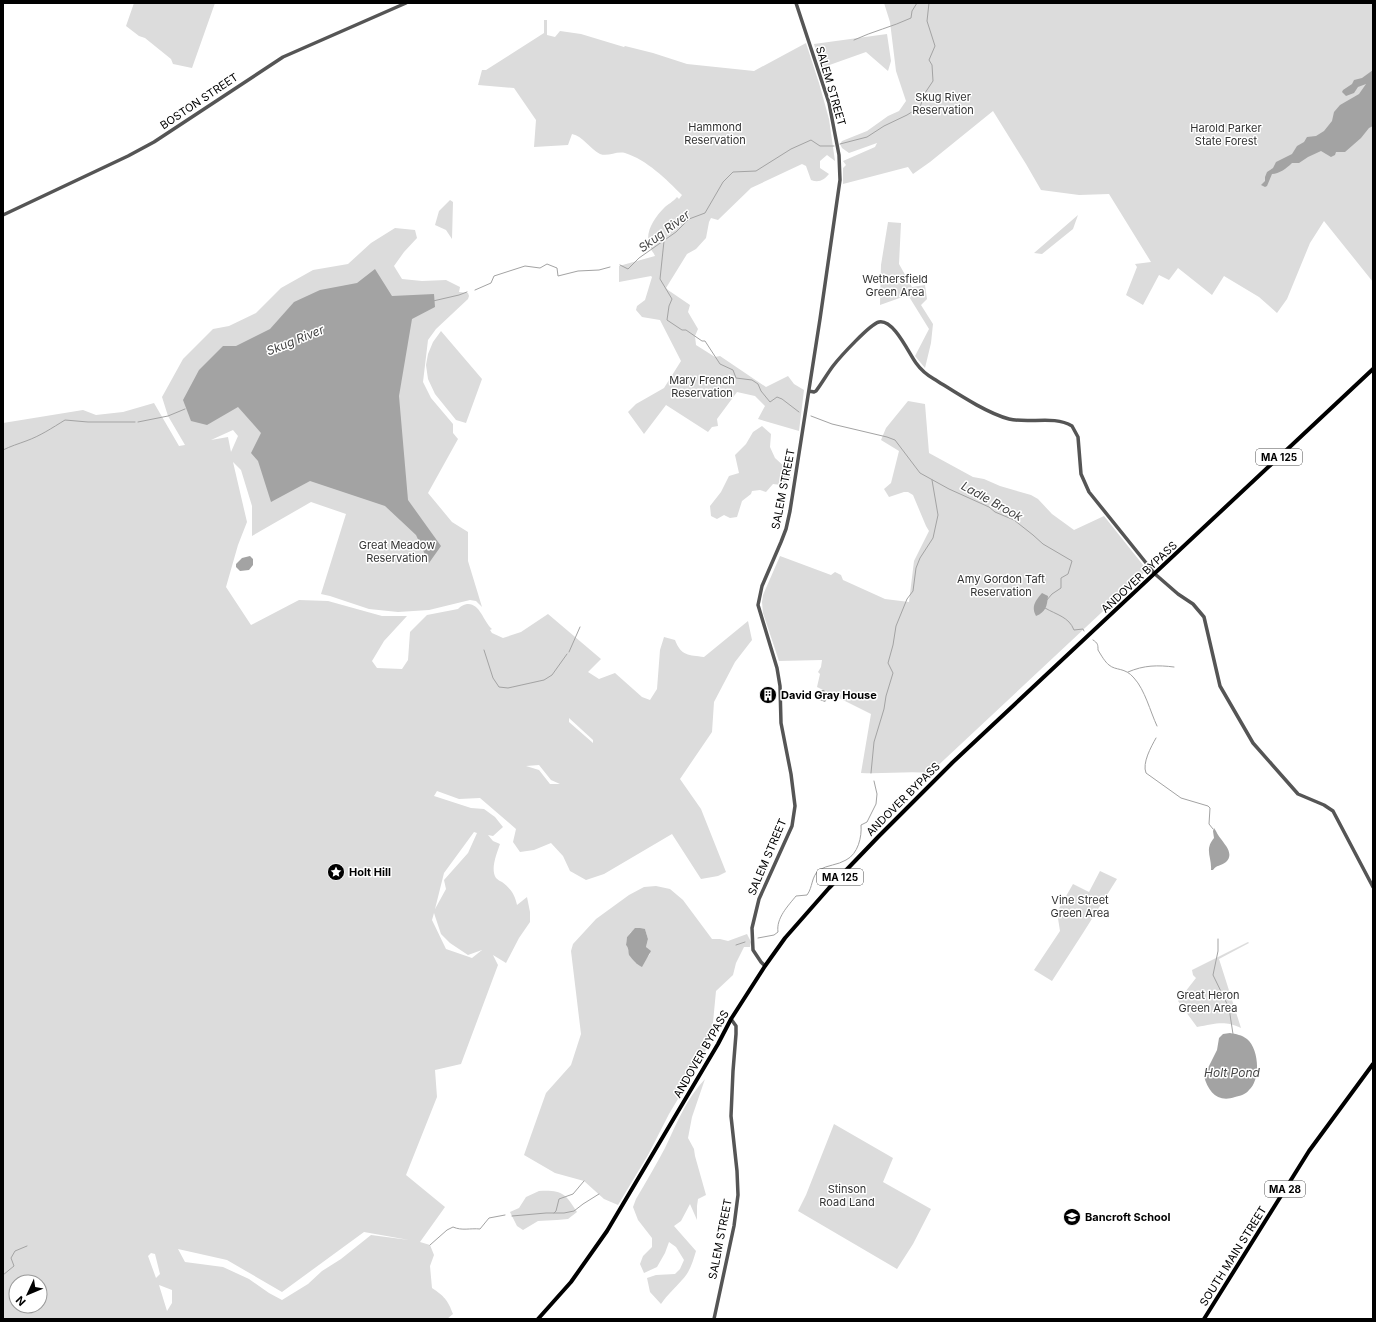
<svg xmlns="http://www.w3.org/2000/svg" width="1376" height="1322" font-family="Inter,sans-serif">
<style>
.green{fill:#dcdcdc;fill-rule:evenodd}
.water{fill:#a3a3a3}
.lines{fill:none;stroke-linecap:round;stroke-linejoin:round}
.stream{stroke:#a3a3a3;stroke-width:1}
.minor{stroke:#555;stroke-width:3.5}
.major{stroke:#000;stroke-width:4}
.labels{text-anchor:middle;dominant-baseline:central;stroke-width:3;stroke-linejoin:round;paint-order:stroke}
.shield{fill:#fff;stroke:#4c4c4c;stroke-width:1}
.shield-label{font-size:10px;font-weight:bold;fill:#000}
.street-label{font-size:11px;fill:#000;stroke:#fff}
.park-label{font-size:11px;fill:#333;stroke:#fff}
.poi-label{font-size:11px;font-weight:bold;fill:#000;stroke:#fff;text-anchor:start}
.water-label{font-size:12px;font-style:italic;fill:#444;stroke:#fff}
</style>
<rect width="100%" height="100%" fill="#fff"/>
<path class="green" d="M134,3H215L192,68L173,64L171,59L145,38L139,36L126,26Z
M884,3H1373V282L1324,221L1310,243L1287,299L1277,313L1259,297L1224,276L1212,295L1178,268L1169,280L1159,275L1143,305L1126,295L1137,267L1135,264L1151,262L1109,194L1079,195L1041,190L1026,164L993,111L930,162L913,174L908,167L843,184V168L846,165L843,161L875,147L877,143L849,153L842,148L840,144L842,141L867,131L888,116L899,111L906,101L896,71L890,22Z
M544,20H547V35L555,37L560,31L581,34L624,47L625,46L653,53L687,64L754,71L806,43L819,83L829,119L835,161L827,155L820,161V168L829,174C824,180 819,183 811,180L806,166L802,164L751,188L718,220L711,218L709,222L706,238L696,249L687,254L666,288L668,290L690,305L688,312L698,329L695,336L696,345L715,357L720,356L766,387L788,376L794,384L804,390L799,431L758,419L765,406L755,396L737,392L717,419L718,426L712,427L708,432L666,405L644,434L628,412L636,404L664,388L681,361L660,320L642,317L636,310L637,306L645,300L652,277L651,276L619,282V266L655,256C654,253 650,249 649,245C645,231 655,217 664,208C668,204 673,202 677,197L679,199L682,195C666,179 647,160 625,153C616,151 608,157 600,154C590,149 583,136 572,134L568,145L534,147L536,120L514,88L478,85L482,70H486L544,33Z
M887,34L891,61L888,71L866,52L821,68L814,44Z
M450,200L453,202L452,239L446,230L435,225L439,211Z
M1078,215L1073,229L1042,254L1034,253Z
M888,222L901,223L899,264L912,287L925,285L927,299L921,305L933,324L931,343L925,368L915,356L929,329L908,295L880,305L881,265Z
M395,228L415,230L417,238L404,252L394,266L402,279L422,281L446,280L460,287L459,292L468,293L469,296L468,299L436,329L428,340L423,382L431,398L453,424V433L458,439L428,493L452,522L468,532V561L482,607L476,601L470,600L429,610L398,612L369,609L330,596L321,594L346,514L311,502L252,536V506L241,470L233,462L247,522L238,545L226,587L251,625L299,600L328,601L382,616H407L384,641L372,661L377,668L402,669L408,660L410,632L427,615L458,609C461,606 463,605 467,604C480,603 483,621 492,629L490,630L492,633L503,638L521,632L548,614L601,659L588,672L599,679L615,673L642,697L650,700L657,689L660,650L664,637L675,640C681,656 689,655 704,657L748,621L752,640L735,662L714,702L712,732L680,779L701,809L726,872L718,876L701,879L672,834L604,874L586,880L570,871L563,856L551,843L534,850L520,852L513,842L516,829L480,798L459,799L437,791L434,796L471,808L484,809L495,817L503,827L493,836L488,835L493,841L500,844C497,853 490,869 496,878C498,880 500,881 502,882C510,888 515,894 517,905L527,897L530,912V922L519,938L506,963L493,955L498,965L461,1064L435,1070L437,1097L406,1175L445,1207L420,1242L430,1245L434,1255L430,1266L432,1288C444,1296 448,1300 453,1314L447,1319H3V423L83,410L96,415L123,412L154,403L179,446L185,445L168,416L162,397L183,359L213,329L229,326L256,313L281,288L313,270L348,264L371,243ZM233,430L238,436L231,452L228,437L211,440ZM569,718L593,740V743L569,722ZM539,765L551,780L560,784H550L539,770L526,766ZM474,832L477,833L468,853L444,880L446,889L435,909L444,873ZM434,913L441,934L450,943L468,955L482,950L472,958L446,949L432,920ZM364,1232L409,1240L371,1235L341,1259L322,1271L308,1284L282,1300L269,1293L249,1279L223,1267L185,1262L178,1249L227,1260L282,1292ZM151,1253L155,1254L160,1274L156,1278L148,1256ZM16,1282H40V1306H16ZM159,1285L172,1290V1303L167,1311Z
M441,331L482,379L466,423L456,420L435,394L428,379L426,365L428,354L433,342Z
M908,401L925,404L929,453L973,477L984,479L1000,486L1031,495L1038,499L1052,514L1074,530L1104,516L1147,570L930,773C907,771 885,774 861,773L871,714L817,687L820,674L818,672L821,667L822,660L779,661L763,613L762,602L763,595L780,556L831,575L835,572L841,575L843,580L885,599L909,602L914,561L929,531L926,526L913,495L908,492H904L889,497L884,489L891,483L899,451L881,440L886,428Z
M762,426L771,434L770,447L775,458L787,469L791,478L782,485L773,484L766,492L760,490L752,491L751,494L742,501L737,517L730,518L724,515L717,519L711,516L710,506L721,492L729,476L739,473L735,455L746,444L753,432Z
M1100,871L1117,879L1083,933L1052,981L1034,970L1060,931L1057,912L1073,884L1089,892Z
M656,886L670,889L683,900L712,939H720L728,941L747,934L751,942L750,947H744L736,963L733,975L716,991L712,1033L703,1057L669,1114L648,1155L618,1205L604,1199L584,1181L555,1173L524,1155L546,1093L571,1065L581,1034L571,951L573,944L596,919L629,895L644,887ZM645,929L648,939L646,947L650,954L646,959L636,963L629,954L628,947L626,945L627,937L631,932Z
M1248,942L1249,943L1219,959L1241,1028C1224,1020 1215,1024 1197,1027L1178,1001L1196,978L1193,975L1192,970Z
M705,1079L692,1117L688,1138L694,1149L695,1156L706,1195L698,1199L697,1206V1220L690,1204L681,1221L674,1226L696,1251C693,1261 690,1272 682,1280C674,1289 668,1294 661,1304L650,1292L647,1278L656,1275L675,1274L680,1269L684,1260L676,1247L669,1242L665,1253L657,1267L644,1273L640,1264L643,1256L652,1247V1238L638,1220L633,1207L636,1199C646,1182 656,1165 665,1148C677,1123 686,1099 705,1079Z
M834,1124L893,1158L883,1182L931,1209L913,1244L897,1269L798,1211L806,1195Z
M539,1191C562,1190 565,1193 577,1212L568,1219L557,1220L538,1221L523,1230L517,1226L510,1212L519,1208L526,1197Z"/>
<path class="water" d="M1373,70V126L1369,128L1361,138L1345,152H1336L1335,155L1331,157L1321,151L1308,157L1299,163H1292C1287,168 1279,174 1272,174L1267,186L1265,187L1261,185L1265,181V177L1267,172L1273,168L1276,162L1292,154L1297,146L1304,142L1307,137L1316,136L1324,131L1332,121L1334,112L1340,105L1359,94L1366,84L1358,87L1354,93L1346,96L1342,92L1343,90L1352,84L1354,80L1362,78Z
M375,269L392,296L434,294L435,307L412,319L399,396L408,500L441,546L429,563L416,535L385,506L310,481L271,502L258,461L251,453L261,433L238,407L207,425L191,421L183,400L199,370L223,346H236L270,329L294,302L320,290L357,283Z
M250,556L253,559V565L249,570L240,571L236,567V564L242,558Z
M1042,593L1048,596C1047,606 1046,612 1036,616C1031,607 1035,601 1042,593Z
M820,690H824L829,696L825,702L817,699V693Z
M1214,828C1217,832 1218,836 1221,839C1226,846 1234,854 1226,862C1221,866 1216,865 1213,870H1211C1212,857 1204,850 1214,838L1213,831Z
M635,928H640L645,929L648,939L646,947L651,951L642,967C637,965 632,959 629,955C628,951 629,948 626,945L627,937Z
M1230,1033C1236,1034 1242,1035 1247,1039C1259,1049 1261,1079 1249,1090C1246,1094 1240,1096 1235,1097C1218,1103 1208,1092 1204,1076L1217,1050L1219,1038L1223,1034Z"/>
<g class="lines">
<path class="stream" d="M854,40C873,31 892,27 911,18L912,11L917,3
M840,144L867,137L884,126L907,115L920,107L925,93L933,81L932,65L929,60L935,46L927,21L929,3
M664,241L660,279L672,299L669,306L667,320L682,330H686L702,341H705L720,364L733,370L736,378L752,380L758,384L761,391L770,402L777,397L782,399L799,412
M620,265L628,269L639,258L676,232L689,219L705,213L723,182L733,172L756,171L791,149L811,140L820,146H834
M475,290L491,283L494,276L525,266L540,268L547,264L557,268L558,276L578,271L599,270L610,267
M433,301L459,295L467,292
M811,416L832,424L887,437L895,440L920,473L949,489L989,507L995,512L1014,520L1033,535L1043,544L1072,561L1068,574L1061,578V588L1052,594L1046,601
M138,422L168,416L185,409
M3,450C11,446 18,444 26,441C40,436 52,428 65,420L88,422H135
M1045,608C1057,615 1069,617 1074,630L1083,629L1084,631
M1093,640C1098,643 1098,645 1098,650C1101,655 1105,662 1109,665C1116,671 1125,667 1134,678C1145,690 1150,711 1157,726
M484,650L493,678L499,687L508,688L544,680L552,675L567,654
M569,652L580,627
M1128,672C1144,665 1158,665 1174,667
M1156,738C1151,747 1142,763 1146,773L1181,798L1208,806L1210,808L1209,824L1213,829
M871,773L874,742L884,709L886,696L893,673L888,663L893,645L896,626L907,599L913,591L916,568L920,558L933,538L938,515L932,480
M758,938L774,935L778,932C776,918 788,906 796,896L807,895C813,887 811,877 819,870C827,865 838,865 846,860C858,854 862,837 861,825L867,822L876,804L877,794L874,781
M1218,939V951L1213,975L1229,1008L1233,1034
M736,945L745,942
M554,1213L556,1211L559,1199L573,1194L584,1181
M512,1216L546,1213H564L574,1211L583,1204L599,1194
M430,1245L447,1230L453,1227C462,1231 470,1228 480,1229L489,1218L505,1215
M3,1275L14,1266L11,1258L15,1251L27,1246"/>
<path class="minor" d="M3,215L128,156L154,142L283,57L406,3
M809,391L814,392L816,391C822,383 827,374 833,366C840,357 870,324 879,322C894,319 909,354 916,363C921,370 927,375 934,379C955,392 986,413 1009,419C1029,424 1054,415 1072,426L1078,437L1081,474L1089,492L1155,574L1178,594L1193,604L1204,617L1220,686L1253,743L1298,794L1324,805L1333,811L1373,887
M765,966L761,962L753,950L752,928L759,899L792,826L795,806L791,774L781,723L780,686L777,668L758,605L762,586L781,542L786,529L790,511L820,319L840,180L839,155L829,103L796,3
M714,1319L734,1226L738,1195L737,1171L731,1116L733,1071L736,1034V1026L731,1019"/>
<path class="major" d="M538,1319L571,1282L607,1231L718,1044L731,1019L765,966L785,938L829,888L879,836L952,763L1373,369
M1204,1319L1309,1151L1373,1064"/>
</g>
<defs>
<g id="building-disc" transform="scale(0.9)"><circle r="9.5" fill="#000" stroke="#fff"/><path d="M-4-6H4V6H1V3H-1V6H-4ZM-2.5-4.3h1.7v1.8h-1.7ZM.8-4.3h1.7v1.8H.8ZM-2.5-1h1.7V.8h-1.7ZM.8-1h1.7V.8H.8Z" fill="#fff"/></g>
<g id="sight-disc" transform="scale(0.9)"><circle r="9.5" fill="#000" stroke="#fff"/><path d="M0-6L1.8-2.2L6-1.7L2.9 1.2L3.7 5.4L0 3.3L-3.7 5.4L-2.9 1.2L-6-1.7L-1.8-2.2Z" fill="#fff"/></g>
<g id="school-disc" transform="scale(0.9)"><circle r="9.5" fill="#000" stroke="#fff"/><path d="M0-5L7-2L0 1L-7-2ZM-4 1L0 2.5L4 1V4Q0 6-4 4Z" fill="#fff"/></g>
</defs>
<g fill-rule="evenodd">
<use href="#building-disc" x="768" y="695"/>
<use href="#sight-disc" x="336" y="872"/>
<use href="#school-disc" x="1072" y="1217"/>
</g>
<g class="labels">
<g class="shield">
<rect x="1256" y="449" width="46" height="16" rx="3"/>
<rect x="817" y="869" width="46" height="16" rx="3"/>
<rect x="1265" y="1181" width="40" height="16" rx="3"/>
</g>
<g class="shield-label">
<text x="1279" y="457">MA 125</text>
<text x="840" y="877">MA 125</text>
<text x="1285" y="1189">MA 28</text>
</g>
<g class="street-label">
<text transform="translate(831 86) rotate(74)">SALEM STREET</text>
<text transform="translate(199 101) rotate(-34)">BOSTON STREET</text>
<text transform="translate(783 489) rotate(-79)">SALEM STREET</text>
<text transform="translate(1139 577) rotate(-43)">ANDOVER BYPASS</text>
<text transform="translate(903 799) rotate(-45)">ANDOVER BYPASS</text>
<text transform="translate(767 857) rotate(-67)">SALEM STREET</text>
<text transform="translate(701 1054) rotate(-60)">ANDOVER BYPASS</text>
<text transform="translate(720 1239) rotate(-79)">SALEM STREET</text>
<text transform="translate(1233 1256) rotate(-58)">SOUTH MAIN STREET</text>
</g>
<g class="park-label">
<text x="943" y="97">Skug River<tspan x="943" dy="13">Reservation</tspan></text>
<text x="715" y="127">Hammond<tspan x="715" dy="13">Reservation</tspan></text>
<text x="1226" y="128">Harold Parker<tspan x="1226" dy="13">State Forest</tspan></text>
<text x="895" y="279">Wethersfield<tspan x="895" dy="13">Green Area</tspan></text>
<text x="702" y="380">Mary French<tspan x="702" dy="13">Reservation</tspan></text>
<text x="397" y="545">Great Meadow<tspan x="397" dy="13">Reservation</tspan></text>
<text x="1001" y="579">Amy Gordon Taft<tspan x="1001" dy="13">Reservation</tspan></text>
<text x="1080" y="900">Vine Street<tspan x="1080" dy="13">Green Area</tspan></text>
<text x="1208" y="995">Great Heron<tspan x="1208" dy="13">Green Area</tspan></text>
<text x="847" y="1189">Stinson<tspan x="847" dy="13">Road Land</tspan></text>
</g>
<g class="poi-label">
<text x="781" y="695">David Gray House</text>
<text x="349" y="872">Holt Hill</text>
<text x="1085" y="1217">Bancroft School</text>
</g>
<g class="water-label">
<text transform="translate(664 231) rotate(-37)">Skug River</text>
<text transform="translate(295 340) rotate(-22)">Skug River</text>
<text transform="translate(992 501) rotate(29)">Ladle Brook</text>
<text x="1232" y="1072">Holt Pond</text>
</g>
</g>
<rect width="1376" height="1322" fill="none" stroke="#000000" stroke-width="8"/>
<g transform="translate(28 1294) rotate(226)"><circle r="19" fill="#ffffff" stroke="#999999"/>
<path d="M0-3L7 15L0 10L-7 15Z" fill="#000000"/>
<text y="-6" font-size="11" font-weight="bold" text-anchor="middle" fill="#000000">N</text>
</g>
</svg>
